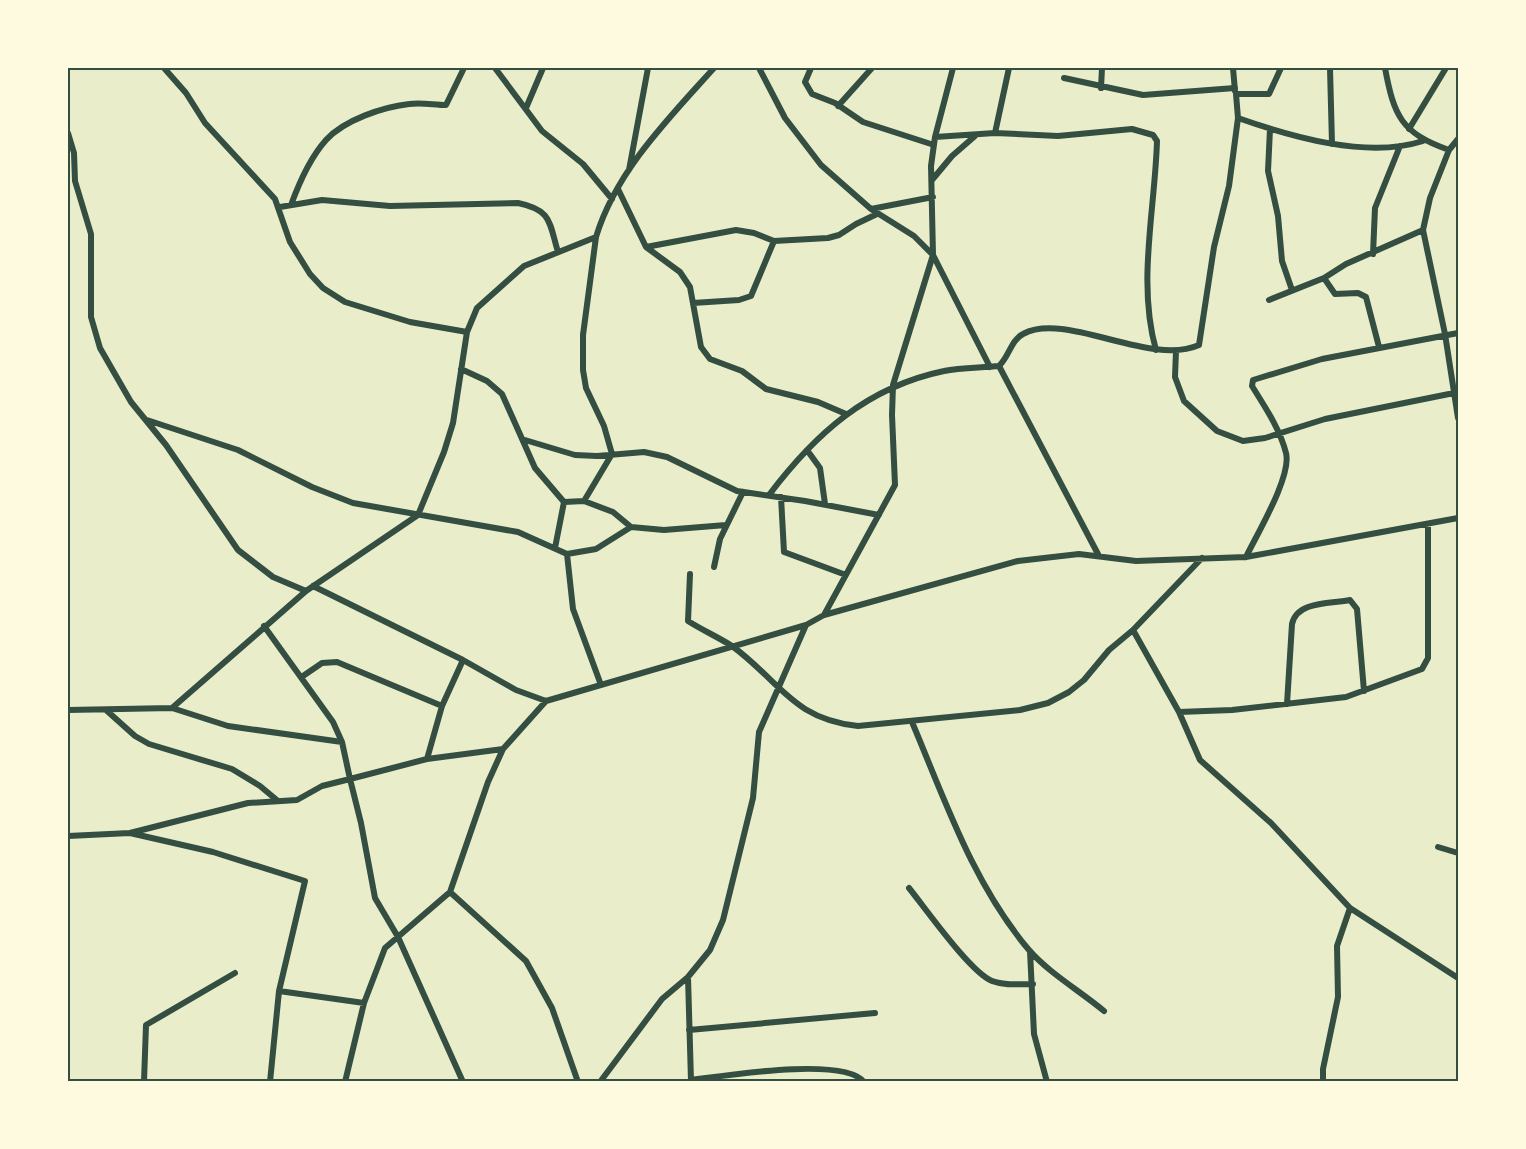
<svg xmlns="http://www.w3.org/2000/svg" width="1526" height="1149" font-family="Signika,sans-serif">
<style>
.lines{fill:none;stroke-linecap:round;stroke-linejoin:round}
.minor{stroke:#344e41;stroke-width:6}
.neatline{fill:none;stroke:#344e41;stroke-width:2}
</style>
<rect width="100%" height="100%" fill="#e9edc9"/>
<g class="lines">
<path class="minor" d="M164,68L186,93L205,123L275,199L290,242L310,274L323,288L345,302L410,322L467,332
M495,68L542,131L583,164L612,199
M759,68L785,118L821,165L871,209L914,236L933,255L990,367
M811,68L805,82L812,94L835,103L863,122L934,145
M1233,68L1235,91
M1330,68L1332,144
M1385,68C1394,116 1401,133 1449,150
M1064,78L1143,95L1235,88
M1101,88L1102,68
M838,106L872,68
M526,108L543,68
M1238,118C1292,137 1367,159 1423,141
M1270,129L1268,171L1278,216L1282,261L1292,290
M1409,129L1446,68
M68,133L74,153L75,181L91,234V317L100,348L131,402L166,445L238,550L273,577L306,591
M995,133L1009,68
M935,137L995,133L1058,136L1132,129L1153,135L1157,141C1155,210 1137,283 1156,350
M1458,139L1449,150L1430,198L1423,230L1445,334L1458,418
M629,170L648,68
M932,180L952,156L975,136
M618,189L646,247L680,272L690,287L701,347L710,359L742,371L766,389L818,402L846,414
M291,205C299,183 310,158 326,140C344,120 383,107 409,104C422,102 434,105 446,105L464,68
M280,207L322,200L390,206L518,203C552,210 549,222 558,252
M871,209L933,197
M596,237L583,335V370L586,388L604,426L612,454L584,501L613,512L631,527L664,530L726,525
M646,247L736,230L754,233L774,241L828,238L839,235L856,224L877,214
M1373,254L1375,208L1400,146
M1324,278L1335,294L1358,293L1366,297L1379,347
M1269,300L1324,278L1346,264L1423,230
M693,303L739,300L751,296L774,241
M1176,351L1175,377L1184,401L1217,431L1243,441L1265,438L1325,419L1454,393
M999,366L1099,556
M461,369L487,381L502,394L535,468L564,502L584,501
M147,420L238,450L312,487L353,503L518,532L567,554L596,549L631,527
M525,440L575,455L597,456L644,452L667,457L737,491L805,501L879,515
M807,450L820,468L825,504
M769,495C815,434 867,387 944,371C961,367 981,368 999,366C1009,357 1011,340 1023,334C1066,311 1150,367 1199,345L1214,247L1229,186L1238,118L1236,94H1269L1281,68
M781,497L784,552L846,575
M555,548L564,502
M567,554L573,609L601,685
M1246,557C1257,534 1292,476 1286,453C1280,429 1265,407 1252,386L1253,380L1322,359L1458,333
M714,567L720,539L743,492
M690,574L688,621C702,630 718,637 732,646C780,681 792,719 858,726L1020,710L1048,703L1069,692L1084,680L1109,650L1133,630L1202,558
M313,586L463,660L516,690L546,701L806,625L824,615L1018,561L1079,554L1136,561L1246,557L1458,518
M824,615L895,485L892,415L893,385L933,255L931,166L935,137L953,68
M264,626L333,722L342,742L350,779L427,759L503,749
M1133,630L1179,712L1200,760L1271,823L1350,908L1458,978
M303,676L322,663L337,662L442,706
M1287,704L1292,624C1297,601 1330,604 1350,600L1357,609L1364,691
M172,708L306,591L418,515L444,452L453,423L467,332L477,308L524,266L596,237C616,171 669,118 714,68
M68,710L172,708L228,726L342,742
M106,710L135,736L149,744L232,769L260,786L278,801
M1179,712L1232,710L1346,697L1422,669L1428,658V525
M912,722C945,800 973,884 1029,950C1049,973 1080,991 1104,1011
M427,759L442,706L463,660
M130,833L248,803L297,800L322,786L350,779L361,823L375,898L398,937L463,1082
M68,836L130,833L213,852L305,881L279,991L270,1082
M1438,847L1458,853
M909,888C926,909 970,972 992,981C1005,986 1020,984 1033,984
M450,892L526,961L552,1008L578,1082
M1030,951L1034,1034L1047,1082
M688,977L691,1081
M279,991L364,1003
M689,1030L875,1013
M691,1080C723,1076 844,1056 864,1082
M144,1082L146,1025L235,973
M345,1082L364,1003L385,948L450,892L488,782L503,749L546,701
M600,1082L662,999L688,977L710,950L723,920L753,798L759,732L806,625
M1323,1082V1069L1338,997L1337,946L1350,908"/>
</g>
<rect width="1526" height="1149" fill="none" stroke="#fefae0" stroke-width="138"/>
<rect x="69" y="69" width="1388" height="1011" class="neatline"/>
</svg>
